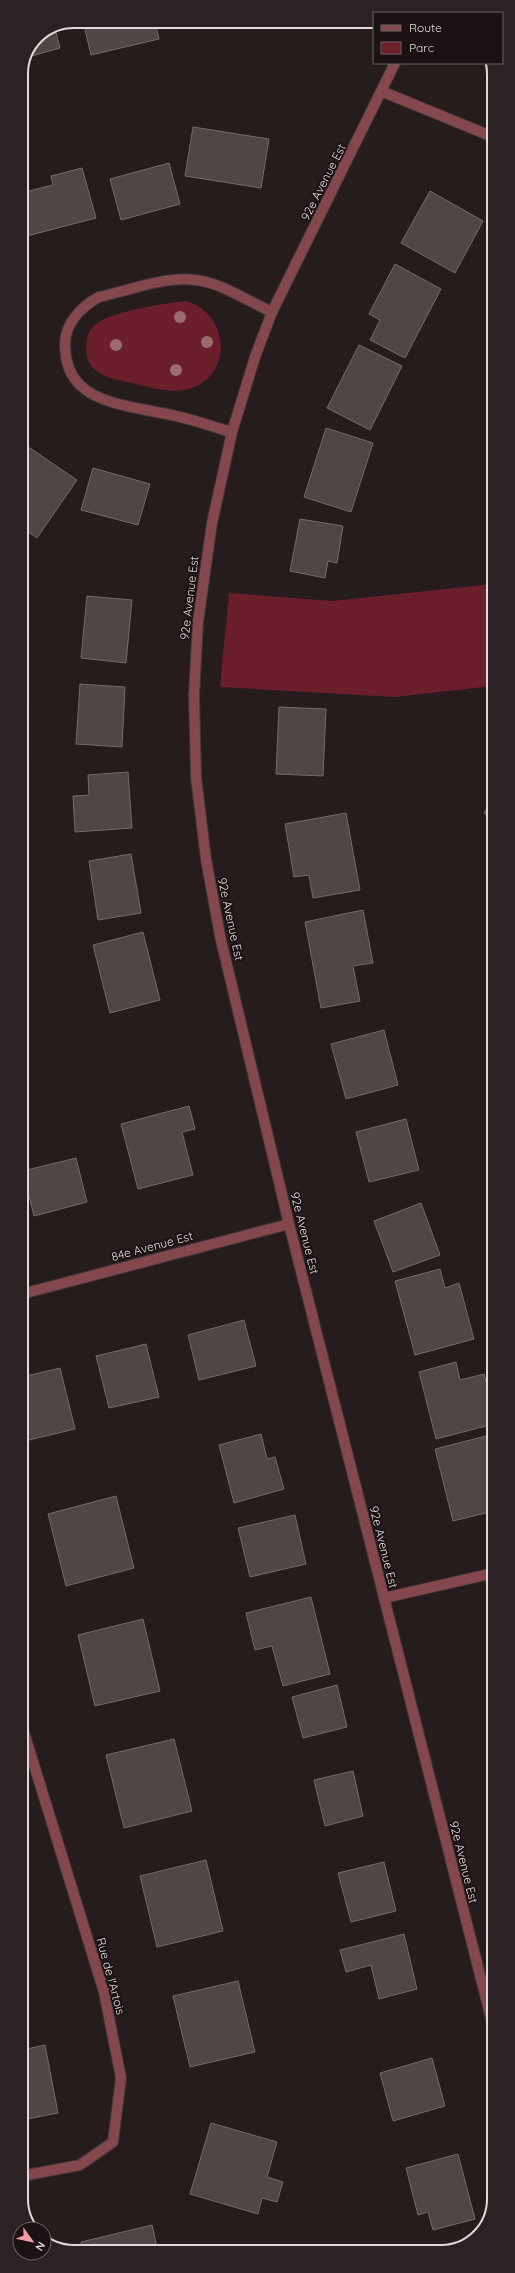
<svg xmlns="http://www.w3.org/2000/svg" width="515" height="2273" font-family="Quicksand,sans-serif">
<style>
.green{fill:#6b1e2c}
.building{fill:#514545;stroke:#766a6a}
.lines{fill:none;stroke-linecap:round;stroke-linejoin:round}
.minor-casing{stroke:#403737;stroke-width:12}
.minor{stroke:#84474e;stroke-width:10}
.tree{fill:#9b6b6f}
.labels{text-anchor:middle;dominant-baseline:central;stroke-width:4;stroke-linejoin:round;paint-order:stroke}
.street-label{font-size:12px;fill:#e1dada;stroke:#1c1213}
.rim{fill:none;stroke:#e1dada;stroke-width:2}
</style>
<rect width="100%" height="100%" fill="#261c1c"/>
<path class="green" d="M186,301C230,313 234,377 188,389C169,395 145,385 126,382C110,378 92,375 87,357C85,346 86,331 96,324C110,312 166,303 186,301Z
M493,584V686L395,697L220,687L229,593L332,601Z"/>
<path class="building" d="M83,21H155L159,39L91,55Z
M55,29L60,48L28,57L37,36Z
M193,127L269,139L261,188L185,176Z
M169,163L180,204L121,220L110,179Z
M82,168L96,218L23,237L21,230V193L53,185L51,176Z
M430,191L483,221L455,273L401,243Z
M395,264L441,289L405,358L370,340L380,320L369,314Z
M359,345L402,366L370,430L327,408Z
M326,428L373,443L351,512L304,497Z
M21,442L77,480L37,538L21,527Z
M93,468L150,484L138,525L81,510Z
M300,519L343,526L337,563L328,561L325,578L290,571Z
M87,596L132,600L126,663L81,658Z
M80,684L125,687L122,747L76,744Z
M279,707L326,709L323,776L276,774Z
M128,772L132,828L75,832L73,796L89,795L88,775Z
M493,799V820L484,813Z
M346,813L360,890L313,898L309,875L294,877L285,824Z
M131,854L141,913L98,920L89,861Z
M363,910L373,963L353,966L360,1001L321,1008L305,922Z
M143,932L160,1000L110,1013L93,945Z
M384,1030L398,1085L346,1099L331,1044Z
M189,1106L195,1129L182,1132L193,1175L138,1189L121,1124Z
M406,1119L419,1170L369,1182L356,1132Z
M76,1158L87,1202L34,1216L23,1171Z
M421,1203L440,1255L393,1272L374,1221Z
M440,1269L445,1288L459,1283L474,1339L415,1355L395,1281Z
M244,1320L256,1366L199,1380L188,1335Z
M146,1344L159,1397L109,1408L96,1356Z
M456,1362L460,1380L484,1374L494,1411V1424L436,1439L419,1372Z
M60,1368L75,1429L29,1440L22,1411V1377Z
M261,1434L267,1459L275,1457L284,1489L234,1503L219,1445Z
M486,1436L494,1468V1511L453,1521L435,1449Z
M116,1496L134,1568L66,1586L48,1514Z
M295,1515L306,1564L250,1577L238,1528Z
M311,1597L330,1674L283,1686L272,1646L255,1650L246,1613Z
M143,1619L160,1691L95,1706L78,1635Z
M337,1685L347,1727L303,1738L292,1697Z
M174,1739L192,1811L124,1828L106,1755Z
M353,1771L363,1816L325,1826L314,1780Z
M206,1860L223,1931L157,1947L140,1876Z
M384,1862L396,1911L351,1922L338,1873Z
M404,1934L417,1989L379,1999L371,1965L346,1972L340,1950Z
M238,1981L255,2052L190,2067L173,1996Z
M45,2045L58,2113L22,2120V2050Z
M432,2058L445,2106L393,2121L380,2073Z
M211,2123L277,2142L267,2177L283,2182L277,2202L262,2198L258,2214L190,2194Z
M458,2154L475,2219L433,2230L428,2212L418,2215L406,2168Z
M152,2225L158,2252H83L81,2242Z
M473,2239L451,2251H434L433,2249Z
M203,2244L211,2252H196Z"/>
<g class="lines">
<g class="minor-casing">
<path id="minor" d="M395,63L272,312L255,357L232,432L212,523L198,622L194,695L196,777L206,859L220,936L289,1224L494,2030
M381,91L493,137
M232,432C213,427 195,420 176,416C147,409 102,406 81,386C69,375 65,360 65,344C65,323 82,306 99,297C131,290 169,274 202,281C226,286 250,302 272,312
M22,1294L289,1224
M384,1598L494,1573
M22,1726L104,1992L121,2078L113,2142L80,2165L22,2176"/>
</g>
<use href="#minor" class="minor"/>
</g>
<g class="tree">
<circle cx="180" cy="317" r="6"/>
<circle cx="207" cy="342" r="6"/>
<circle cx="116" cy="345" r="6"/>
<circle cx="176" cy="370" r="6"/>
</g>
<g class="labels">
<g class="street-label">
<text transform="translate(323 182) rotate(-63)">92e Avenue Est</text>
<text transform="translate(189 598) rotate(-83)">92e Avenue Est</text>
<text transform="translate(231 919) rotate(78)">92e Avenue Est</text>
<text transform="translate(305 1233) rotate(76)">92e Avenue Est</text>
<text transform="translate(152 1246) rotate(-15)">84e Avenue Est</text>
<text transform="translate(384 1547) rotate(76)">92e Avenue Est</text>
<text transform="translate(464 1862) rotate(76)">92e Avenue Est</text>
<text transform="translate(111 1976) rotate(75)">Rue de l'Artois</text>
</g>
</g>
<path d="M0 0H515V2273H0ZM74 28H441A46 46 0 0 1 487 74V2199A46 46 0 0 1 441 2245H74A46 46 0 0 1 28 2199V74A46 46 0 0 1 74 28Z" fill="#2c2223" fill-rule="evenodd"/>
<path class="rim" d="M74 28H441A46 46 0 0 1 487 74V2199A46 46 0 0 1 441 2245H74A46 46 0 0 1 28 2199V74A46 46 0 0 1 74 28Z"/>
<rect x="373" y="12" width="130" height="52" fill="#1c1213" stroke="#6b6263"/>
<rect x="381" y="25" width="20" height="6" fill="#84474e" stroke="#6b6263"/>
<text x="409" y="32" font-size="12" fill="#e1dada">Route</text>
<rect x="381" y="42" width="20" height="12" fill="#6b1e2c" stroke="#6b6263"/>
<text x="409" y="52" font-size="12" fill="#e1dada">Parc</text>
<g transform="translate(32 2241) rotate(123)"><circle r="19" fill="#1c1213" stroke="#6b6263"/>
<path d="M0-3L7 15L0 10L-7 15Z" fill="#f49aa3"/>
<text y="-6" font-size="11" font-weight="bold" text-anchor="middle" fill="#e1dada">N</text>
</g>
</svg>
